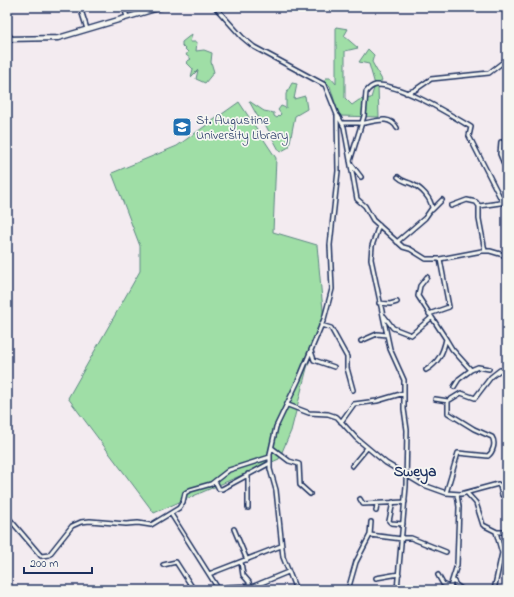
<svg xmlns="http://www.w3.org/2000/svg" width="514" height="597" font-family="'Indie Flower',sans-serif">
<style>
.green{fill:#9fdea6;stroke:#5d8682}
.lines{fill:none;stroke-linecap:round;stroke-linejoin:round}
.minor-casing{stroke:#1b2f5e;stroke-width:6}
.major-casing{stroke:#1b2f5e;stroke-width:7}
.minor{stroke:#f6f6f2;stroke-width:3}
.major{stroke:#f6f6f2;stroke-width:4}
.labels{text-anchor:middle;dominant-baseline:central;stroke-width:3.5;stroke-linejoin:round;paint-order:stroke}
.poi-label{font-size:13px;fill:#1b2f5e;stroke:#f6f6f2;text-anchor:start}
.quarter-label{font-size:15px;font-weight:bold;fill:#1b2f5e;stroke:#f6f6f2}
</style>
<rect width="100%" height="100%" fill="#f3ebf0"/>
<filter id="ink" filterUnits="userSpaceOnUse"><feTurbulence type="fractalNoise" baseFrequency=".025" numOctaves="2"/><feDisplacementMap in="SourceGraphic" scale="8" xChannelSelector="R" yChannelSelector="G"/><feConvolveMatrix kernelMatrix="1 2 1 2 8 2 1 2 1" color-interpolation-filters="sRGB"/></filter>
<g filter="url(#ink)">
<path class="green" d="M336,27L348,29L344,36L358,48L345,51V98L352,105L359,100L371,98L375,85L369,64L359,62L368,49L374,55L372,62L382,80L378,86L379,117L339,116L330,86L324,81L326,78H331L336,84Z
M192,34L190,42H197L196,51L204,50L212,53L211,62L214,72L205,83L196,79L198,70L191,77L193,69L186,62L191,59L186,55L188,52L182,46V42Z
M292,83L297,84L294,99L305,96L307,109L295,116L289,147L280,152L266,126L259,119L249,101L264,111L274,113V116L277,118L281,114L278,110L281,106L286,108V94Z
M239,102L276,158L273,232L317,245L324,321L307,368L291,431L279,459L154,513L68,398L140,271V246L112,173L177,146Z"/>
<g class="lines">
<g class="minor-casing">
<path id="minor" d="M80,7L87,29
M124,7L127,17
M215,7L242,37L254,47L325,85L337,115L338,171L330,245L332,289L324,319L299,379L276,427L270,454V469L276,490L283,557L296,590
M7,33L12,39
M406,93L415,90L431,79L489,73L507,59
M338,116L344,127L357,199L365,206L373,220L403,247L410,249L426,259H440L482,251H490L507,256
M343,123C350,123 358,123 365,123C376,121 390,115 397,128
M501,142L500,154L507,171
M350,161L364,116L366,92C369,88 371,86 376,85C401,84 449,114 471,127L469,136L503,203
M351,164L361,177
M451,206L467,200L476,202L479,206
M432,210L442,200
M379,225L372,246L371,259L390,349L404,380V409L407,430L406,486L397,590
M397,242L425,218L432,208C431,198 421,188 412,184C406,181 403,182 398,177
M485,251L479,219V206L507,202
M506,256L507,292
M379,303L390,304L397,302
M429,314L449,307L440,259
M384,316L393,328L411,335L431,318
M321,325L331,328L347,357V368L353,390
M446,339L452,349L471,370L478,367L489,369
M361,341L377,334L387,335
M311,351L314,360L334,367
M426,370C438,363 443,353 446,339L418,296L420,286L427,277
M454,387L459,379L471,370
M435,399L448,401
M288,405L309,413L328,414L337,417L356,438L386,463L421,484L446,493L461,494L498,484L500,486L502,495
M341,422L354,404L377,401L404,393
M272,448L289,461L299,464L300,485L310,494
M352,466L367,448
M248,474V508
M215,481L219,489H222L270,463
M446,493L458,453L488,456C493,452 496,443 492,437L474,429L448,413V401L461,393L475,398L491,377L500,370L507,371
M467,493L476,503L483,525L497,532H507
M360,499L363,504L405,502
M393,502L389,521L391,523L403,524
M376,511L377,504
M171,514L219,590
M7,516L41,556L49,555L72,526L81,522L90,521L126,524L138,523L151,525L179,508L183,502L185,493L190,490L211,484L229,470L270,457
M234,529L247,560
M370,535L371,522
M402,538H411L446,552
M241,562L243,575L249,582L250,590
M163,565L176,562L194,590
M209,574L281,546
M438,575L443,584L451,588
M376,578L399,574
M453,580L456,585L463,590
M219,590L227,587L254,586L288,572
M348,590L356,562L370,535L402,539
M454,590L450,587L457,565L459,507L457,494
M494,590L502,553L496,532"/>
</g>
<g class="major-casing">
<path id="major" d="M7,39L58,38L162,7"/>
</g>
<use href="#minor" class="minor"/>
<use href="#major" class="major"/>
</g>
</g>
<defs>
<g id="school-square" transform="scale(1)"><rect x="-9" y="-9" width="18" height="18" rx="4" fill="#1f6fb2" stroke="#f6f6f2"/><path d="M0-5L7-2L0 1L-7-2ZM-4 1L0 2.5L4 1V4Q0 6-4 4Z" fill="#fff"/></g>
</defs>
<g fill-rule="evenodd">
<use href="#school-square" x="182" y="127"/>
</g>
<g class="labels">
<g class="poi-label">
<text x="196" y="120">St. Augustine<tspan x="196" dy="15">University Library</tspan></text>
</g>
<g class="quarter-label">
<text x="415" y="472">Sweya</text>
</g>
</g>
<rect width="514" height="597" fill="none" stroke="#f6f6f2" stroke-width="24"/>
<rect x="12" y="12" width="490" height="573" fill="none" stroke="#1b2f5e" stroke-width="1.5" filter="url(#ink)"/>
<path d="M24 567v6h68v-6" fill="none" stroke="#1b2f5e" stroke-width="2"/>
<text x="30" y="567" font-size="12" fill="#1b2f5e" stroke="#f6f6f2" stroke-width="3" paint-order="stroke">200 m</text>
</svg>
